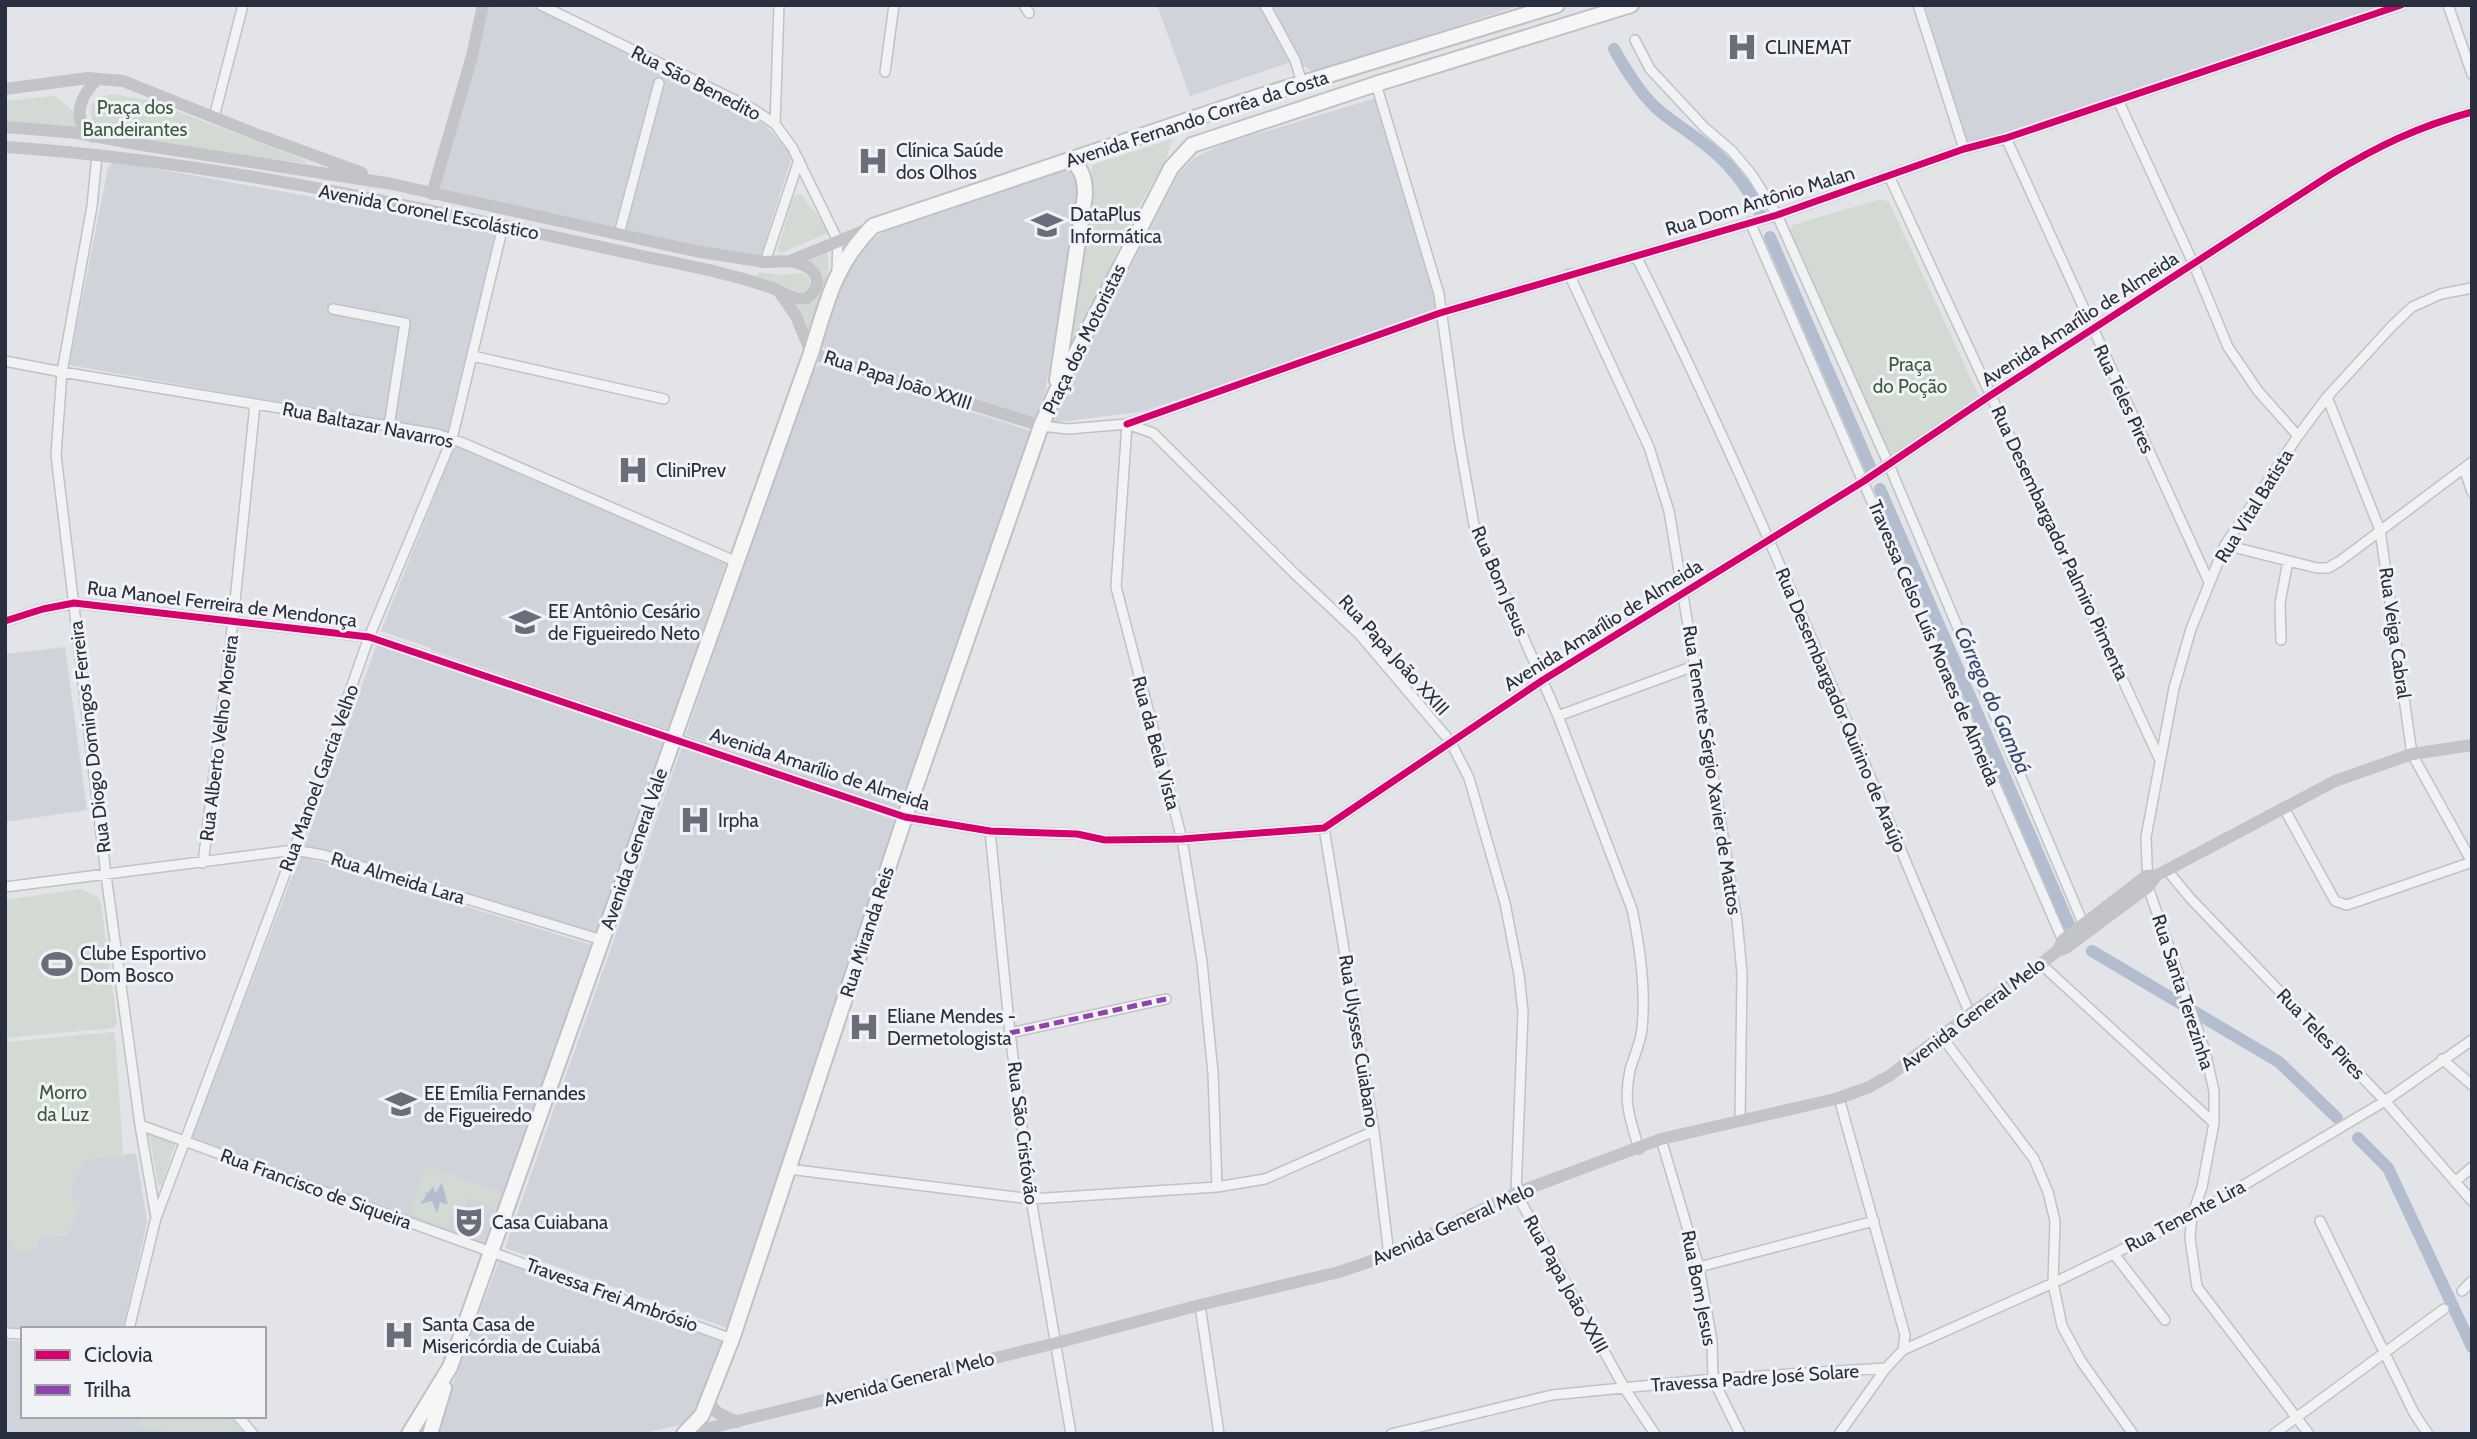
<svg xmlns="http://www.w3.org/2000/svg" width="2477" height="1439" font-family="Cabin,sans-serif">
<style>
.built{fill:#d1d3da}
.green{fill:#d2dad3}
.water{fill:#b3bdd0}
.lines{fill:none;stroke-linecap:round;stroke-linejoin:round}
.canal{stroke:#b3bdd0;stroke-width:12}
.street-casing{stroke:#c1c2c5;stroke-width:12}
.primary-casing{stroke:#bfc1c5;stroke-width:18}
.street{stroke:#f1f2f4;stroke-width:9}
.secondary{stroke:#c3c4c8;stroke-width:12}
.primary{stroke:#f6f6f6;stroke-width:14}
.quiet{stroke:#8e44ad;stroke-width:5;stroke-dasharray:10 5;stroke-linecap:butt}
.cycleway-casing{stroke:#f0f2f6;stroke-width:11}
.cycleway{stroke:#d6006c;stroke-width:7}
.labels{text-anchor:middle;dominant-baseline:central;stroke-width:6;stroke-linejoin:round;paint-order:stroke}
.poi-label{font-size:19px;fill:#2a2f3f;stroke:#f0f2f6;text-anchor:start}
.street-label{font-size:19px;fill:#2a2f3f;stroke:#f0f2f6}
.park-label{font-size:19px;fill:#3a5a38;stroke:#f0f2f6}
.water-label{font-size:21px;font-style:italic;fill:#374871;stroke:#f0f2f6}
</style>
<rect width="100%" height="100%" fill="#e3e4e7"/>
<path class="built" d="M488,5H527L726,101L765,125L788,150L791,159L761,255L699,246L438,189Z
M1157,5H1261L1291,62L1190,96Z
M1272,5H1521L1319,70L1312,71L1300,64Z
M1925,5H2389L1965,150Z
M1376,98L1442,312L1139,412L1051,423L1179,173L1194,158L1221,145Z
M113,161L496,230L449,432L69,365L108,168Z
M1072,166L1081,171L1077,217L1045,392L1034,421L824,349L821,343L842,278L860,250L893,224Z
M822,364L1031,431L904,812L686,735L809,372Z
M456,443L726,562L669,730L431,650V648L381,631Z
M377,644L666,735L596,934L303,848Z
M65,647L87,810L5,822V654Z
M683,744L901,823L730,1329L505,1248Z
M300,856L595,946L487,1245L192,1137Z
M136,1153L147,1222L123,1329L5,1328V1237L11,1239L13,1243L34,1249L39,1239L48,1234L63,1236L69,1232L77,1217L71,1198L72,1186L83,1160Z
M500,1258L728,1340L696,1421L640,1434H434Z
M5,1340L23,1341V1416H230L244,1434H192L173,1431L137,1434H5Z"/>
<path class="green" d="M113,94L150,101L305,160V163L203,151L104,132L93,123L90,107L97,98Z
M55,96L72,110L81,131L5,124V101Z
M1172,139L1166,160L1140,204L1075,339L1071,338L1093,193L1092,165Z
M801,194L824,224L828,233L781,253L778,249L793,198L796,195Z
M1881,199L1889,202L1979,396L1891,457L1886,452L1788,234L1793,225Z
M827,252C833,277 816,309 809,333L794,301L815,299L806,261Z
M759,272L779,275L802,273L809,278L810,286L806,291L799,292L757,277Z
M82,889L97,897L101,904L117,1023L114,1028L5,1038V900Z
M113,1032L115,1034L123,1151L122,1156L83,1160L72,1186L71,1198L81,1205C77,1216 72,1235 60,1235C52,1235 50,1233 43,1237C36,1241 35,1248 29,1253L13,1250L11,1239L5,1237V1042Z
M149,1133L176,1142L161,1186L158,1185Z
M427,1165L501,1193L496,1208L468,1198L460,1218L450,1215L446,1227L409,1213Z
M140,1416H228L243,1434H193L137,1428Z"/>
<path class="water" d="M442,1183L448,1205L440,1202L437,1213L432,1201L420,1204L426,1196L425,1192L428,1193L433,1186L435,1193Z"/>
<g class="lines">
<path class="canal" d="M1614,49C1626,70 1638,90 1655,107C1668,119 1685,129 1699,140C1726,159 1747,185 1761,215
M1770,237L1871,469
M1880,489L2070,927
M2092,951L2279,1062L2337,1118
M2358,1138L2388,1168L2472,1347"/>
<g class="street-casing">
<path id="street" d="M541,5L753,109L775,124L792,147L838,241L837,270
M1024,5L1029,13
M1265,5L1295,60L1302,83
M1918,5L1964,149
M2448,5L2472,74
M1635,40L1650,69L1705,128L1732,151L1752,175L1777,215L1889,465L2085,928
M885,72L894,5
M1376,84L1439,294L1459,439L1474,525L1558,716L1632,909C1640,947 1646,989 1642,1028C1641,1042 1634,1056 1630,1070C1623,1103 1630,1118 1639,1149
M2118,100L2194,265L2228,347L2258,391L2298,436
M214,117L243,5
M775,124L779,5
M2006,138L2209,582
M97,155L92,206L62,372L56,455L106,875L140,1125L156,1217
M1889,176L2159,758
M1750,222L2064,943
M619,234L659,83
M1636,256C1760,503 1862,760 1970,1014
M765,262L799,160
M1569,274L1649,447L1669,511L1737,920L1742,973L1740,1120
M333,309L405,323L389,426
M473,356L664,399
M5,361L62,372L437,434L463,443L737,562
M2327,397L2380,530L2412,754L2472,862
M1127,424L1440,313L1777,215L1964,149L2006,138L2401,5
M1127,424L1116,587L1182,839L1202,962L1213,1073L1217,1187
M1041,426L1068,429L1127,424L1153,433L1295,574L1360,635L1450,741L1469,778L1505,903L1519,975L1523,1012L1516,1193L1625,1389L1655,1434
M2464,468L2472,492
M2225,545L2317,568H2328L2340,561L2472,462
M5,621L43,609L74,603L369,637L673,738
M2281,640L2280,603L2288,561
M1558,716L1694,666
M2285,810L2335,901L2347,905L2472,862
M1324,828L1374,1131L1389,1255
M990,831L1010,1033L1031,1199L1071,1434
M203,863L233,621L255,404
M2167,870L2190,898L2385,1101L2472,1201
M5,887L294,850L323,855L602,940
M2041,964L2214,1123
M1010,1033L1166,999
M1942,1037L2034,1159L2048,1192L2055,1221L2053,1283L2062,1326L2081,1361L2133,1434
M2442,1059L2472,1085
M1839,1098L1905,1335L1903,1350
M140,1125L732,1339
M1661,1139L1699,1267L1712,1341L1713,1379L1740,1434
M788,1169L1031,1199L1217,1187L1265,1179L1374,1131
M2455,1182L2472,1167
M2320,1221L2414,1413L2428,1434
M2114,1254L2165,1320
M1699,1267L1874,1221
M2462,1291L2472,1281
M1200,1305L1219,1434
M129,1329L156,1218L294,850L369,637L452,439L503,226
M5,1333L23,1334
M238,1416L253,1434
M1391,1434L1552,1395L1713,1379L1886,1368
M1839,1434L1886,1368L1903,1350L2053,1283L2192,1216L2385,1101L2472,1040
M2274,1434L2444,1309
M2309,1434L2197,1287L2190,1238L2192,1216L2202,1187L2214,1123V1091L2205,1051L2148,887L2146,837L2174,688L2191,629L2225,545L2298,436L2327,397L2391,327L2412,307L2441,294L2472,288"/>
</g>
<g class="primary-casing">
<path id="primary" d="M1057,380L1085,195C1085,180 1083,171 1072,160
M409,1434L450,1367L811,353C827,302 834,265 873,226L1257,97L1557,5
M430,1434L444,1388
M684,1434L702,1415L732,1339L905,817L1041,426L1056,392L1171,168L1192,145L1376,84L1631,5"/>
</g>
<use href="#street" class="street"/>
<path class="secondary" d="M5,89L88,78L123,81L258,135L362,173
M5,127L78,133L136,144L392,184L695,251L765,262L790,261L873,227
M93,137C70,119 80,97 97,79
M5,147C217,161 426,209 633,254C679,264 727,272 772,288C784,292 794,301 807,298C829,281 811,264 790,261
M432,194L472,56L483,5
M780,293L796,316L811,353L1041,426
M673,738L905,817L990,831L1077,834L1105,840L1182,839L1324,828L1543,680L1864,481L1991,395L2330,175C2378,146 2417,127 2472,112
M2057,951L2066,948L2148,887L2157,875
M707,1401L718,1413L737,1422
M685,1434L1056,1343L1200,1305L1339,1272L1389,1255L1516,1193L1661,1139L1839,1098L1869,1087L1889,1076L1970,1014L2041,964L2057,951L2063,940L2146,876L2157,875L2167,870L2335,781L2412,754L2472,745"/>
<use href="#primary" class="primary"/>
<path class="quiet" d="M1010,1033L1166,999"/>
<g class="cycleway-casing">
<path id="cycleway" d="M1127,424L1440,313L1777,215L1964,149L2006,138L2401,5
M5,621L43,609L74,603L369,637L905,817L990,831L1077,834L1105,840L1182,839L1324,828L1543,680L1864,481L1991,395L2330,175C2378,146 2417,127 2472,112"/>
</g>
<use href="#cycleway" class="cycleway"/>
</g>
<defs>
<g id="hospital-bare" transform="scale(2.415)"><path d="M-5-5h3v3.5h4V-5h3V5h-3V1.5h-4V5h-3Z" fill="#6b6e7a" stroke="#f0f2f6" stroke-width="2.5" paint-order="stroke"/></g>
<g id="university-bare" transform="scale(2.415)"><path d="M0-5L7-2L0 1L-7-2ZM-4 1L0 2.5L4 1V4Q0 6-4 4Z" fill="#6b6e7a" stroke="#f0f2f6" stroke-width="2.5" paint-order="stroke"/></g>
<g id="school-bare" transform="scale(2.415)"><path d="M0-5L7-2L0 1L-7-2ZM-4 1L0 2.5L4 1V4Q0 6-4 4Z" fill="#6b6e7a" stroke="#f0f2f6" stroke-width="2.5" paint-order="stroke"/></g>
<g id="stadium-bare" transform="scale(2.415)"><path d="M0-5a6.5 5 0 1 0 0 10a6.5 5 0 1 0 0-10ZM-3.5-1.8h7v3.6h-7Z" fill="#6b6e7a" stroke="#f0f2f6" stroke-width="2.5" paint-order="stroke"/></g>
<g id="theatre-bare" transform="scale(2.415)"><path d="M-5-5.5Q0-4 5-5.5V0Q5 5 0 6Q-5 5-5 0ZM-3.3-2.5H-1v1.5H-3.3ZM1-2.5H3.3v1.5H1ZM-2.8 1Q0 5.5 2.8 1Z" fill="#6b6e7a" stroke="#f0f2f6" stroke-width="2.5" paint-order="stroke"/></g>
</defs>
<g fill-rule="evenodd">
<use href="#hospital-bare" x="1742" y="47"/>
<use href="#hospital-bare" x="873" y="161"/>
<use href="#university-bare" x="1047" y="225"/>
<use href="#hospital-bare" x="633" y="470"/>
<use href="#school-bare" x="525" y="622"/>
<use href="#hospital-bare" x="695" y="820"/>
<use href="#stadium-bare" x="57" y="964"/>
<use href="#hospital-bare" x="864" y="1027"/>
<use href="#school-bare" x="401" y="1104"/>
<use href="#theatre-bare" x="469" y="1222"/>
<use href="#hospital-bare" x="399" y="1335"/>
</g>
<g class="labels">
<g class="poi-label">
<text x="1765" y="47">CLINEMAT</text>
<text x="896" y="150">Clínica Saúde<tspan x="896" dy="22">dos Olhos</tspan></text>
<text x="1070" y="214">DataPlus<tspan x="1070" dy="22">Informática</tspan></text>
<text x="656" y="470">CliniPrev</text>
<text x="548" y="611">EE Antônio Cesário<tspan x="548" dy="22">de Figueiredo Neto</tspan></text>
<text x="718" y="820">Irpha</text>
<text x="80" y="953">Clube Esportivo<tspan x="80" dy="22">Dom Bosco</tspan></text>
<text x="887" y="1016">Eliane Mendes -<tspan x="887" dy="22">Dermetologista</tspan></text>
<text x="424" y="1093">EE Emília Fernandes<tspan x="424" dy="22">de Figueiredo</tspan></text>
<text x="492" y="1222">Casa Cuiabana</text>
<text x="422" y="1324">Santa Casa de<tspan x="422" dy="22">Misericórdia de Cuiabá</tspan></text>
</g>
<g class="street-label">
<text transform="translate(696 83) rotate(27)">Rua São Benedito</text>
<text transform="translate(1197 119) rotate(-18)">Avenida Fernando Corrêa da Costa</text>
<text transform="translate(1760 201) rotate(-17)">Rua Dom Antônio Malan</text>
<text transform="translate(429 212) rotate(11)">Avenida Coronel Escolástico</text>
<text transform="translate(2080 319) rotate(-33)">Avenida Amarílio de Almeida</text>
<text transform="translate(1084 339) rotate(-64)">Praça dos Motoristas</text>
<text transform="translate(898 380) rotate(18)">Rua Papa João XXIII</text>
<text transform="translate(2124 399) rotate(65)">Rua Teles Pires</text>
<text transform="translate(368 425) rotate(11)">Rua Baltazar Navarros</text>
<text transform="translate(2254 506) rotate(-58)">Rua Vital Batista</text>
<text transform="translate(2060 543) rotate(65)">Rua Desembargador Palmiro Pimenta</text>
<text transform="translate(1500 581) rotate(67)">Rua Bom Jesus</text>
<text transform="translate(222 604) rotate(7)">Rua Manoel Ferreira de Mendonça</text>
<text transform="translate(1603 625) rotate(-32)">Avenida Amarílio de Almeida</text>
<text transform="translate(2395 633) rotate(82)">Rua Veiga Cabral</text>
<text transform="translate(1934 643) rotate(67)">Travessa Celso Luís Moraes de Almeida</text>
<text transform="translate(1394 655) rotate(48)">Rua Papa João XXIII</text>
<text transform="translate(1841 710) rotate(67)">Rua Desembargador Quirino de Araújo</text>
<text transform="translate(90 737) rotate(-97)">Rua Diogo Domingos Ferreira</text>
<text transform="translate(219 738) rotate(-83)">Rua Alberto Velho Moreira</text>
<text transform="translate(1156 743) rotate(75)">Rua da Bela Vista</text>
<text transform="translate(820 769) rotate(18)">Avenida Amarílio de Almeida</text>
<text transform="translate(1712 770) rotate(81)">Rua Tenente Sérgio Xavier de Mattos</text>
<text transform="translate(319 778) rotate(-70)">Rua Manoel Garcia Velho</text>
<text transform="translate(634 849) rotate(-71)">Avenida General Vale</text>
<text transform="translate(398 878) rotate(17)">Rua Almeida Lara</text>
<text transform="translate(867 932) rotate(-72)">Rua Miranda Reis</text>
<text transform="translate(2183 992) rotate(72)">Rua Santa Terezinha</text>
<text transform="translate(1973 1014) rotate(-37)">Avenida General Melo</text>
<text transform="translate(2321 1034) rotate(46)">Rua Teles Pires</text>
<text transform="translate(1359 1041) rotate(81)">Rua Ulysses Cuiabano</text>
<text transform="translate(1023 1133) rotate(83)">Rua São Cristóvão</text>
<text transform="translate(316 1189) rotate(20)">Rua Francisco de Siqueira</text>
<text transform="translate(2185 1216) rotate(-28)">Rua Tenente Lira</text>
<text transform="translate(1453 1224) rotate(-24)">Avenida General Melo</text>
<text transform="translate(1566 1284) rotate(61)">Rua Papa João XXIII</text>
<text transform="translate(1699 1288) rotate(79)">Rua Bom Jesus</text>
<text transform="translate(612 1295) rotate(20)">Travessa Frei Ambrósio</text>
<text transform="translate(1755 1378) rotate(-4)">Travessa Padre José Solare</text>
<text transform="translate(909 1379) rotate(-14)">Avenida General Melo</text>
</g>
<g class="park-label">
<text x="135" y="107">Praça dos<tspan x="135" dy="22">Bandeirantes</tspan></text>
<text x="1910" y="364">Praça<tspan x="1910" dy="22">do Poção</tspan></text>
<text x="63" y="1092">Morro<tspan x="63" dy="22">da Luz</tspan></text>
</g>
<g class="water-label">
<text transform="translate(1993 700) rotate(66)">Córrego do Gambá</text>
</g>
</g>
<rect width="2477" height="1439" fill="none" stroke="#2a2f3f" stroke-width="14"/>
<rect x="21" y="1327" width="245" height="91" fill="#f0f2f6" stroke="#a1a4ad" stroke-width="2"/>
<rect x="35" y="1350" width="35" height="10" fill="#d6006c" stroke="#a1a4ad" stroke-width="2"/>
<text x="84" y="1362" font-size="21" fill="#2a2f3f">Ciclovia</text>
<rect x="35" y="1385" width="35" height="10" fill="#8e44ad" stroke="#a1a4ad" stroke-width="2"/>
<text x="84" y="1397" font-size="21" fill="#2a2f3f">Trilha</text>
</svg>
